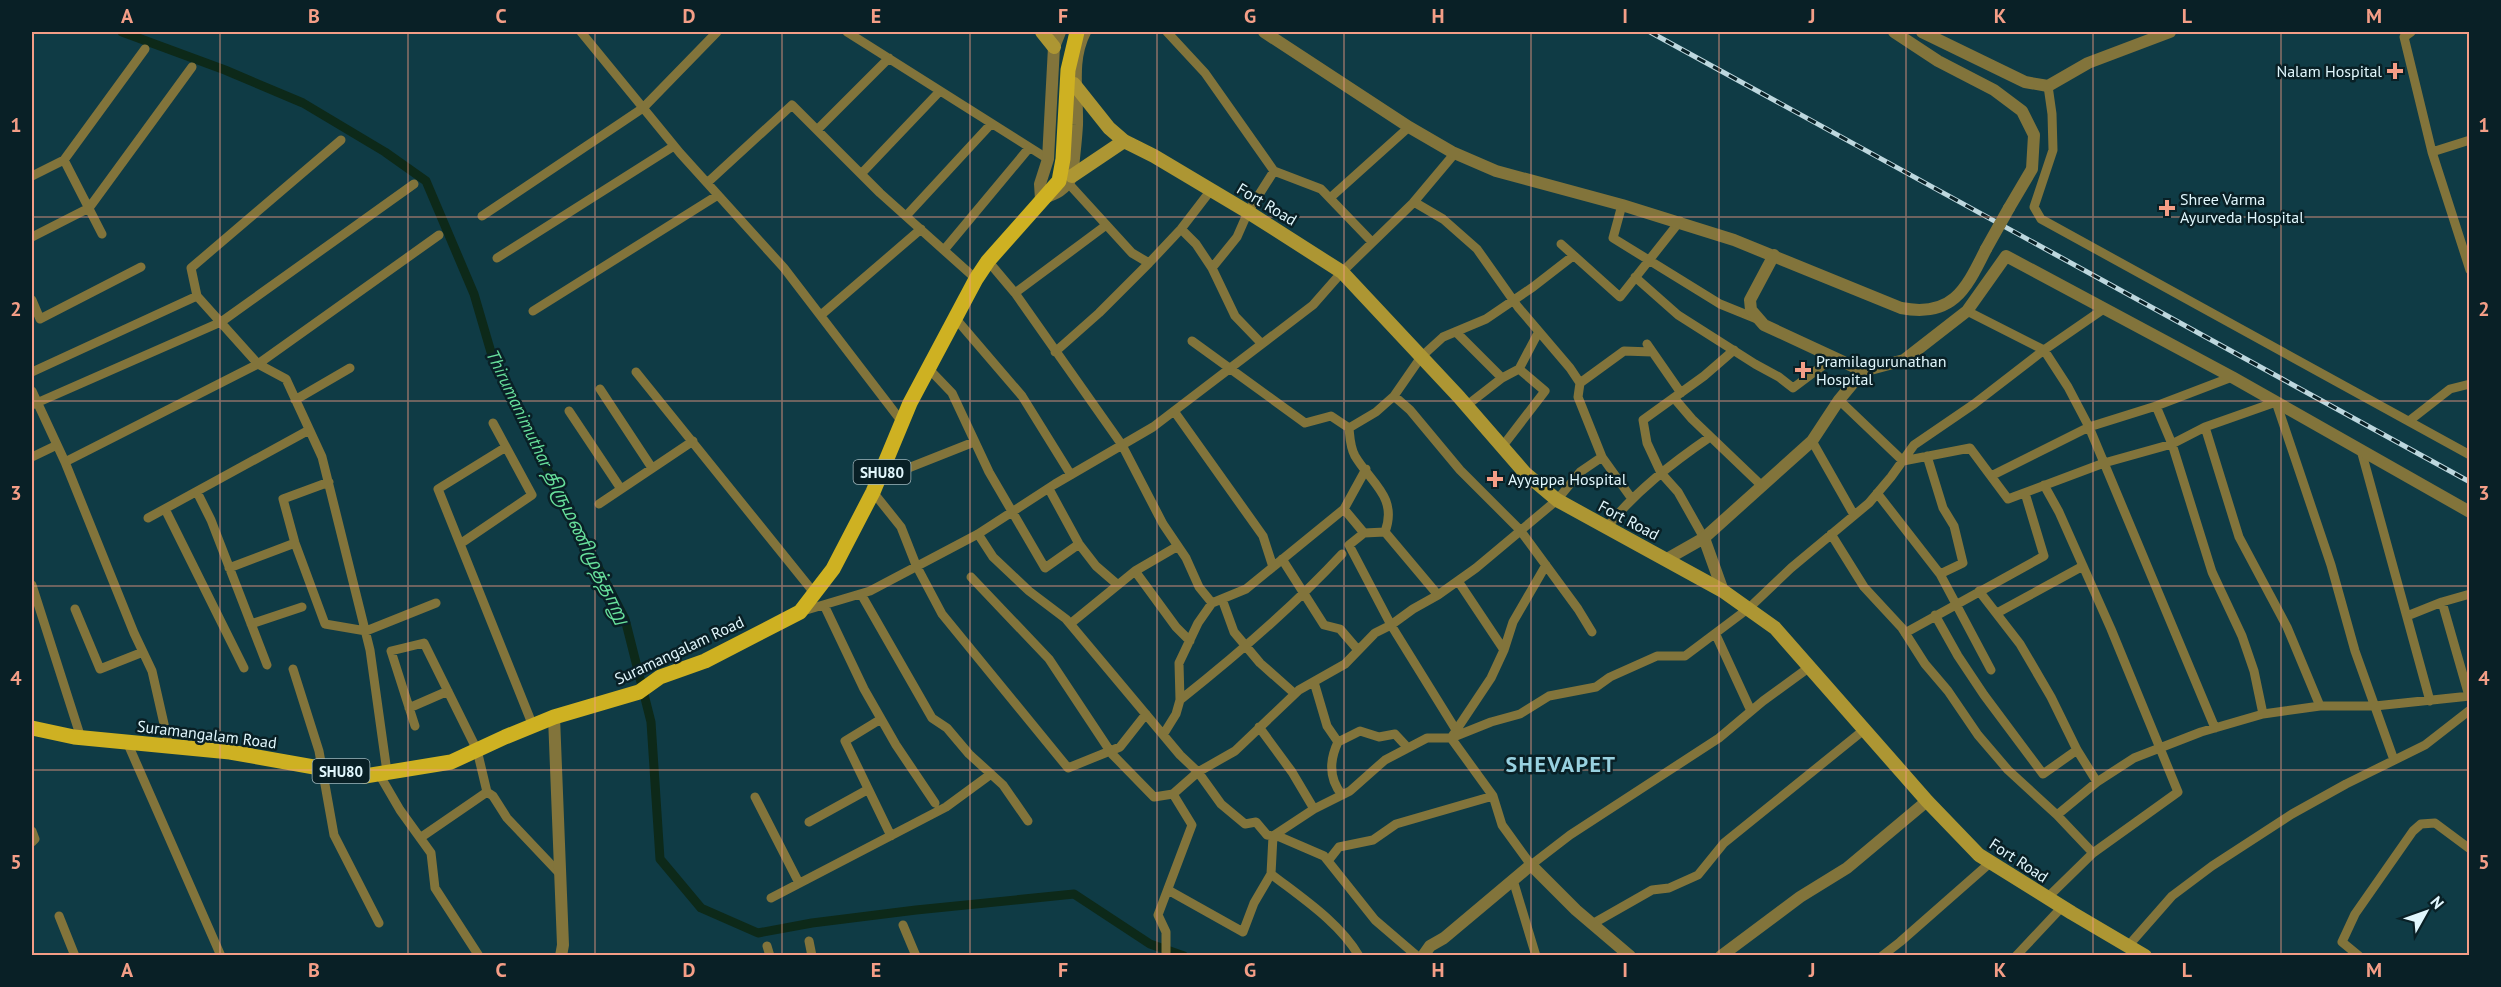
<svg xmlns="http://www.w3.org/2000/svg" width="2501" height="987" font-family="'PT Sans','Noto Sans Tamil',sans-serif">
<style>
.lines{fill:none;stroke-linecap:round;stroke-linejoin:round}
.canal{stroke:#0d2919;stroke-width:9}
.minor{stroke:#82743b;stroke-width:9}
.tertiary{stroke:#82743b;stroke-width:12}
.secondary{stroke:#ad9633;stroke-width:14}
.primary{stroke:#ceb122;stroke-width:15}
.rail-casing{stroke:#bdd7de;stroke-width:5}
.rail{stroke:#092026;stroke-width:3;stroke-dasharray:9;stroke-linecap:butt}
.tertiary-bridge{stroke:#82743b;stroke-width:12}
.grid{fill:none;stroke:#f49e87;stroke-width:1.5;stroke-opacity:0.55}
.poi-dot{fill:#f49e87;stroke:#092026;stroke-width:2}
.labels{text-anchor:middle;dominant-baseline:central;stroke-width:5;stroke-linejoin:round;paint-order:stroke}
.shield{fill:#092026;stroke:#a0b6bc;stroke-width:1.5}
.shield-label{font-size:15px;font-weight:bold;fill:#e1f7fd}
.poi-label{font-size:16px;fill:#e1f7fd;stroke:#092026;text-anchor:start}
.street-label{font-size:16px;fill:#e1f7fd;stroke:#092026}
.water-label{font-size:18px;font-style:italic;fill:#67df9b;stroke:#092026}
.district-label{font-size:22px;font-weight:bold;letter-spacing:1.5px;fill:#98d1e0;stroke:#092026}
.neatline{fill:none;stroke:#f49e87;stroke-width:2}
.grid-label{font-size:20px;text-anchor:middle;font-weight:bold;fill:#f49e87}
</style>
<rect width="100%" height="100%" fill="#0f3b45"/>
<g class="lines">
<path class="canal" d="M122,32L225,70L303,103L385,152L426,181L474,294L493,359L526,428L625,619L651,722L660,859L701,908L758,933L812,923L916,910L1074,894L1150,944L1184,956"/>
<path class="minor" d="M581,32L680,153L784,268L902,422
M847,32L1048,159
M1167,32L1205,73L1274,171L1321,189L1372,242
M2411,32L2404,37L2432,152L2470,270
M2048,86L2052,114L2053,150L2034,207L2041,219L2470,455
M817,130L889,58
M2432,152L2470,140
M64,160L102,234
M861,174L940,91
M32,176L64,160L145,49
M707,183L792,105L880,193L976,279
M1069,184L1132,253L1149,263L1181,229L1211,190
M1330,198L1409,127
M1414,202L1443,219L1477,249L1518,307L1570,368L1580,383L1578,397L1602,457L1632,499
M1622,205L1613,238L1720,304L1757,319
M482,216L643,108L717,32
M906,216L991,124
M1181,229L1196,244L1212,268L1235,316L1262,344
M32,237L89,208L192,67
M1561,244L1620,297L1680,221
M944,250L1029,148
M497,258L674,146
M988,261L1015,293L1122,445L1163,524L1186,558L1199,587L1212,603L1246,589L1344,509L1364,533L1385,532L1438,595
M1212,268L1237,237L1248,212L1274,171
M1635,277L1678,315L1755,364L1779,377L1793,388L1833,358
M1015,293L1105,226
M197,296L191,268L341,140
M32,300L40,319L141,267
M533,311L718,195
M1967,311L2044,350L2068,387L2089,427L2215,728
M821,315L921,229
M956,319L1022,396L1071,475
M1456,332L1502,378
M1192,341L1305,423L1331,416L1349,428L1376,412L1394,396L1410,410L1460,470L1520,530L1578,609L1592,632
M1647,344L1681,393
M1055,352L1099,313L1149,263
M929,369L952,393L989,472L1045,568L1079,544
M32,372L197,296L258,364L439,235
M636,372L815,594
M1580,383L1624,351L1652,352
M600,389L652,468
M32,391L65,462
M1394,396L1421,357L1443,337L1486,319L1533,287L1573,256
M1674,398L1692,419L1762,486
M295,400L350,368
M1839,400L1903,461L1970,448L2008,499L2104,463L2172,444L2205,427L2276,402L2331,565L2355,651L2394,760
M32,405L221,322L414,184
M1466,406L1502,378L1519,369L1538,333
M2156,406L2172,444L2212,572L2242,636L2254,671L2263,714
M569,411L621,489
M1174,411L1263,536L1273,567
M2409,421L2450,389L2470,384
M2205,427L2239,537L2287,627L2320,706
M1349,428C1350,438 1350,447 1355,456C1371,483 1398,497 1385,532
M1812,441L1854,515
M506,447L438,489L533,726
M1502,447L1545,391L1519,369
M2361,450L2430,701
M1927,456L1943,508L1954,526L1963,563L1940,574
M32,457L57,445
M1991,476L2089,427L2156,406L2232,377
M878,480L974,442
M329,482L283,499L295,543L325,624L366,631L436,603
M2044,485L2059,512L2111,629L2178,792L2093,853
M1049,489L1079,544L1096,566L1118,585
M197,492L211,520L267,665
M873,492L901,527L916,565L942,614L1068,768L1120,747L1146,714
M1877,493L1940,574L1991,670
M599,504L693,441
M165,509L244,668
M1344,509L1366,469
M148,518L309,430
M1607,527C1636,491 1672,463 1710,437
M1364,533L1349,545L1391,625L1456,730
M978,534L993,557L1029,591L1066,619L1180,755L1198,772L1221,804L1245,824L1256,822L1267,835L1280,837L1324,856L1375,920L1417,956
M1831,534L1864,587L1902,628L1925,664L1948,691L1978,735L2008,770L2057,815L2093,853L2047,898
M1704,538L1678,492L1661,473L1647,443L1643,420L1704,376L1734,350
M460,544L532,495L493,423
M1282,559L1324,625L1340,629L1358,650
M229,568L295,543
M1135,571L1178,546
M971,577L1049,659L1112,754L1154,797L1173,794
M1458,581L1504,650
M32,585L81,738
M1979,591L2020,644L2051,697L2077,750L2097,782
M861,594L932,718L947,728L969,754L1003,785L1028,821
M1222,599L1234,632L1260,663L1295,694
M2442,602L2469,696
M824,605L864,689L896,745L935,803
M75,609L100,669L143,652
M803,611L870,591L978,534L1055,484L1153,427L1313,305L1342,272L1413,203L1455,153
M1997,613L2083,566
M1935,615L1958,656L1984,695L2043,774L2077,750
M2407,616L2442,602L2470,594
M251,624L302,607
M1070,624L1135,571L1176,627L1190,641
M1905,633L2044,556L2025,493
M1716,635L1751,711
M293,669L319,751L334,835L379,923
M1314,682L1327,726L1338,742C1329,761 1329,779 1342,795
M1180,700C1238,654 1292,608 1342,554
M409,708L448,691
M881,719L845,741L891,836
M415,726L391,651L424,643L477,750L487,792L493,796L507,818L560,874
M1259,727L1292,772L1314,809
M1163,735L1176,714L1180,700L1179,663L1198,623L1212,603
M127,742L221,956
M1338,742L1360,731L1379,737L1395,734L1408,748
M169,746L152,671L134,633L65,462L258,364L286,379L322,457L370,650L387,772
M379,774L400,810L431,853L435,888L479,956
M1493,796L1502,825L1531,865L1570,835L1719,738L1763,701L1811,666
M755,797L799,883
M2057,815L2097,782L2134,758L2201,732L2263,714L2320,706H2375L2470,696
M809,822L867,790
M32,831L35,839L32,842
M420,838L487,792
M1328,861L1339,847L1373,840L1396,824L1493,796L1451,738L1491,722L1520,714L1549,696L1596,687L1610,677L1657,656H1685L1749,608L1791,568L1869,503L1891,477L1914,445L1974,404L2044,350L2105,308
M1271,874C1302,898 1339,922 1359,956
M1513,880L1536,956
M1168,890L1243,932L1254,903L1271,874L1273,836L1314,809L1350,791L1385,760L1427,738H1451L1491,678L1504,650L1513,622L1546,565
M771,898L946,807L991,774
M59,916L75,956
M1594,923L1652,890L1669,888L1698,875L1724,843L1865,729
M903,925L916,956
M809,941L812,956
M2129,945L2172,896L2212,866L2292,814L2346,784L2425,745L2470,710
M767,946L770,956
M1166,956V932L1158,915L1192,825L1173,794L1198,772L1235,751L1299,690L1345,664L1375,633L1391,625L1413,609L1438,595L1476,568L1557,500L1580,472L1602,457
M1882,956L1900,942L1991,862
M2016,956L2062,907
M2359,956L2342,942L2355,914L2413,831L2421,824L2435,823L2470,849"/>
<path class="tertiary" d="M1060,32L1054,47L1048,159L1040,184L1041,199C1055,194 1066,190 1072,176C1074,159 1076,142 1077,125C1078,94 1070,61 1085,32
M1264,32L1409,127L1452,152L1496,171L1622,205L1734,240L1901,308C1953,318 1966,289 1986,249
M1894,32L1938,61L1994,90L2022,111L2034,135L2032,169L2009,208
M1922,32L2025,82L2048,86L2088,63L2170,32
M1774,255L1750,300L1751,310L1764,325L1863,371L1904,360L1967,311L2006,256L2232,377L2470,512
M1704,538L1723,591
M1667,559L1704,538L1812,441L1839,400L1863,371
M554,717L563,945L561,956
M1423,956L1430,946L1444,938L1531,865L1576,910L1630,956
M1721,956L1800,897L1847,868L1927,801"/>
<path class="secondary" d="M1042,32L1054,47
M1074,84L1109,128L1124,141L1154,156L1248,212L1342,272L1459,397L1525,473L1557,500L1723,591L1775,628L1927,801L1979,855L2072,913L2145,956
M1072,176L1124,141"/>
<path class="primary" d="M32,728L74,737L230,752L365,776L451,762L505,737L554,717L639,692L660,677L705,661L800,612L833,569L873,492L910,403L976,279L988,261L1059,181L1063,159L1068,70L1077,32"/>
<g class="rail-casing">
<path id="rail" d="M1650,32L2470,482"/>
</g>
<use href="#rail" class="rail"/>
<path class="tertiary-bridge" d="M1986,249L2009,208"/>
</g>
<path class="grid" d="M220,32V956M408,32V956M595,32V956M782,32V956M970,32V956M1157,32V956M1344,32V956M1531,32V956M1719,32V956M1906,32V956M2093,32V956M2281,32V956M32,217H2470M32,401H2470M32,586H2470M32,770H2470"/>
<g class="poi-dot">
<path d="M2392 62h6v6h6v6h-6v6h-6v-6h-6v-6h6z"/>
<path d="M2164 199h6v6h6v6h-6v6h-6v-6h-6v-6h6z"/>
<path d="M1800 361h6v6h6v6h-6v6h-6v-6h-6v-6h6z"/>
<path d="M1492 470h6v6h6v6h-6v6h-6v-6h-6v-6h6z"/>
</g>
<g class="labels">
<g class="shield">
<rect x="853.5" y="460" width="57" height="24" rx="4.5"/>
<rect x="312.5" y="759" width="57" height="24" rx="4.5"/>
</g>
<g class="shield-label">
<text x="882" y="472">SHU80</text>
<text x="341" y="771">SHU80</text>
</g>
<g class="poi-label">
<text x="2382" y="71" text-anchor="end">Nalam Hospital</text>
<text x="2180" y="199">Shree Varma<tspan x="2180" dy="18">Ayurveda Hospital</tspan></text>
<text x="1816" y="361">Pramilagurunathan<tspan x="1816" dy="18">Hospital</tspan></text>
<text x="1508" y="479">Ayyappa Hospital</text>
</g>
<g class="street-label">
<text transform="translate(1267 204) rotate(31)">Fort Road</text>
<text transform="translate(1629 520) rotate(28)">Fort Road</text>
<text transform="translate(679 650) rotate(-25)">Suramangalam Road</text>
<text transform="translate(207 734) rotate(7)">Suramangalam Road</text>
<text transform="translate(2019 860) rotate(33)">Fort Road</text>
</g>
<g class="water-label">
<text transform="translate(558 487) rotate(64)">Thirumanimuthar திருமணிமுத்தாறு</text>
</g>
<g class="district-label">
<text x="1561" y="764">SHEVAPET</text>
</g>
</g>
<rect width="2501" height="987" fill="none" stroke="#092026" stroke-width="66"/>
<g transform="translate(2426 912) rotate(50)" stroke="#092026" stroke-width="4.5" paint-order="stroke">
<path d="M0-4.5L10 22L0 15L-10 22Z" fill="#e1f7fd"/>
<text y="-9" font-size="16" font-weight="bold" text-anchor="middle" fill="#e1f7fd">N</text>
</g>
<rect x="33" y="33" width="2435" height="921" class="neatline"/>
<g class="grid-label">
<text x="127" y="23">A</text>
<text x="314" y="23">B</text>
<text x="501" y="23">C</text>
<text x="689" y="23">D</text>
<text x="876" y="23">E</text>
<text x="1063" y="23">F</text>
<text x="1250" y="23">G</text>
<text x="1438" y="23">H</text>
<text x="1625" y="23">I</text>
<text x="1812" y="23">J</text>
<text x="2000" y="23">K</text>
<text x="2187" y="23">L</text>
<text x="2374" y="23">M</text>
<text x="16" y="132">1</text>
<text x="2484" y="132">1</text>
<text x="16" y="316">2</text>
<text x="2484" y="316">2</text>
<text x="16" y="500">3</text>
<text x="2484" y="500">3</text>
<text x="16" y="685">4</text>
<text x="2484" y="685">4</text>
<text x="16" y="869">5</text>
<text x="2484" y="869">5</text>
<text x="127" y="977">A</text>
<text x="314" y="977">B</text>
<text x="501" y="977">C</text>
<text x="689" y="977">D</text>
<text x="876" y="977">E</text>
<text x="1063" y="977">F</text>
<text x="1250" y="977">G</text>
<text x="1438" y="977">H</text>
<text x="1625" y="977">I</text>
<text x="1812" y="977">J</text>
<text x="2000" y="977">K</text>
<text x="2187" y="977">L</text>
<text x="2374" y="977">M</text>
</g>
</svg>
